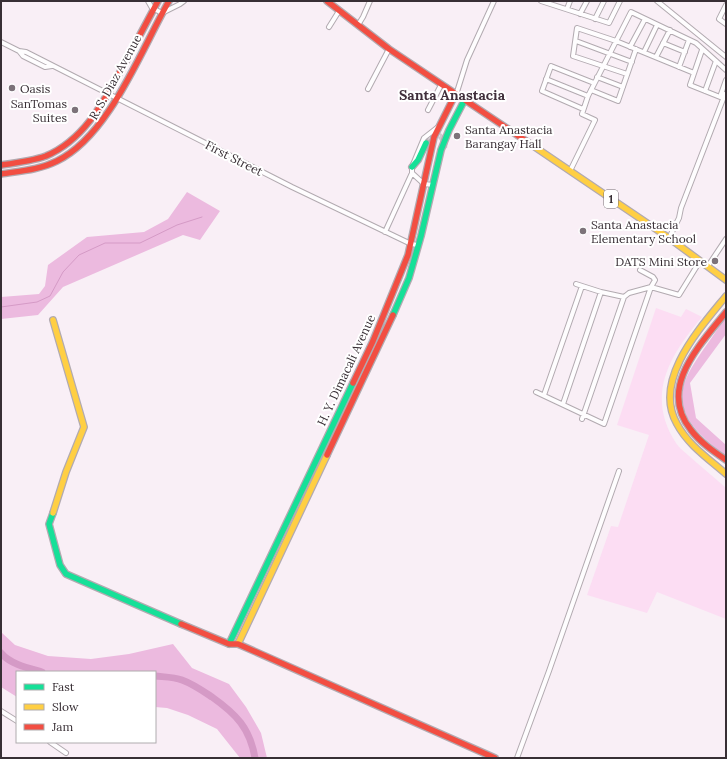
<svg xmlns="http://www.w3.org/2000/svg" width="727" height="759" font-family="Lora,serif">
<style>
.green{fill:#fcddf3}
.forest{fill:#ecbadf}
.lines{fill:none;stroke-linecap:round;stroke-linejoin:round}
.stream{stroke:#d59ac6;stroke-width:1}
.river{stroke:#d59ac6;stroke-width:7}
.secondary-tunnel{stroke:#d2c9cf;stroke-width:5.5;stroke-dasharray:5.5 3;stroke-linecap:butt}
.street-casing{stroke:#b2aab0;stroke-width:6}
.fast-casing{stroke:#b2aab0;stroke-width:8}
.slow-casing{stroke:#b2aab0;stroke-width:8}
.jam-casing{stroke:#b2aab0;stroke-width:8}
.street{stroke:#fefdfe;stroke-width:4}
.fast{stroke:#16e098;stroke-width:5.5}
.slow{stroke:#ffcf43;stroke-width:5.5}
.jam{stroke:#f24e42;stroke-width:5.5}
.poi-dot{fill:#7c7279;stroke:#fff;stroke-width:1.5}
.labels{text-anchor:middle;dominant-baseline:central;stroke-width:4;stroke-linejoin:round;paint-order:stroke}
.shield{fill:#fff;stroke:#746d72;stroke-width:1}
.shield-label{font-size:11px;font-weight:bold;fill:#382f35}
.street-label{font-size:12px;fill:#382f35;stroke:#fff}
.poi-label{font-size:12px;fill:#382f35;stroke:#fff;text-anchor:start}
.quarter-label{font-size:14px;font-weight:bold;fill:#402f3b;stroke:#fff}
</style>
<rect width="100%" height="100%" fill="#f9eff6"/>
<path class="green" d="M656,308L681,317L686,309L702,317C670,355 645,395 676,443C679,448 685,452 689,456C701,467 714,477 726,488V619L657,592L647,613L587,595L611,526L618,527L649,435L617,425Z"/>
<path class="forest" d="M187,192L220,211L200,240L183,235L63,287L38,315L1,319V297L39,294L45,286L48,265L87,237L144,232L168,219Z
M726,317V334L690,383L696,418L726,445V457C714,446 698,435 689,420C673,393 688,372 703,350C711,339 718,328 726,317Z
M1,632L15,645L48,656L91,659L129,654L173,644L192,668L229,684L246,707L261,733L267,758H240L217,729L188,715L167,708L155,707V672H17V697L1,687Z"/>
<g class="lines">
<path class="stream" d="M1,307L37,302L50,296L63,272L79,255L105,243H140L177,225L202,217"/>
<path class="river" d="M1,653C10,664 28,668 42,672
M155,676C164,677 174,677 182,680C193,684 203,691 212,697C236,714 250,728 255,758"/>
<path class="secondary-tunnel" d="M426,143L432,136H440L445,142L444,151"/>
<g class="street-casing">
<path id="street" d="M148,1L152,8L162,13L180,4L184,1
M541,1L609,23L620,1
M657,1L726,57
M726,5L719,19L726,24
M567,9L570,1
M580,14L587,1
M595,19L604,1
M358,25L363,17L370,1
M329,27L339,11
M576,41L632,62
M1,42L19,51L26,52L292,187L411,244L418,245
M663,43L685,52
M630,47L645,19
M702,50L690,85L720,97L726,80
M19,51L23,56L45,67L52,66
M644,52L657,25
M656,57L670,30
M679,67L689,40
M627,74L573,56L577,28L616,41L694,73
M597,77L623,87
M546,79L588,96
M368,89L389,49
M591,90L618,101L636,49
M705,91L716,61
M456,95L467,60L494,1
M583,109L542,91L551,66L594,83
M428,110L441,85
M570,171L595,120L582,114L588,96L631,12L696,43L726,70
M412,173L424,184L433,185
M385,232L412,173V167L424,138L438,127
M669,238L679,218L681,208L725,94
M708,266L726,239
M576,284L601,292L624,297
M536,392L604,424L651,287L655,280L653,277L640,270
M544,395L582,286
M563,404L601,292
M582,419L624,297L629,293L651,287L679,295L700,261
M1,711L17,721
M50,742L66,753
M517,758L549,671L619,471"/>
</g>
<g class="fast-casing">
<path id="fast" d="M412,167L418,160L426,143
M393,315L409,278L421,236L441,150L449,130L464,101
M53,513L49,524L60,565L66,574L181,624
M229,644L353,383"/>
</g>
<g class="slow-casing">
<path id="slow" d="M526,141L669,238L726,280
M726,296C700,328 652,380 677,424C688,445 709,459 726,474
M53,513L66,472L84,427L53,320
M238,644L327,455"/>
</g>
<g class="jam-casing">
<path id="jam" d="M327,1L389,49L526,141
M1,165C16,163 32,161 46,156C86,139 105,99 125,63C136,42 147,22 158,1
M1,174C20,171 39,170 57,161C109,136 141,50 169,1
M726,312C700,345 657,388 691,430C700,442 713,451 726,460
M353,383L373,341L408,255L434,137L455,95
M327,455L393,315
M181,624L229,644H238L495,758"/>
</g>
<use href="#street" class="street"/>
<use href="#fast" class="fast"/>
<use href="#slow" class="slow"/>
<use href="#jam" class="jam"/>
</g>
<g class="poi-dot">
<circle cx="12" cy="88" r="4"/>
<circle cx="75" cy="110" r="4"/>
<circle cx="457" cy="136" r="4"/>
<circle cx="583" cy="231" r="4"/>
<circle cx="715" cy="261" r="4"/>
</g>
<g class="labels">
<rect class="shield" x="604" y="190" width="14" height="18" rx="3"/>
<g class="shield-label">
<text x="611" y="199">1</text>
</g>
<g class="street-label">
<text transform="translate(115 77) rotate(-61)">R. S. Diaz Avenue</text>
<text transform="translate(234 158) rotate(27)">First Street</text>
<text transform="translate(346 370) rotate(-65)">H. Y. Dimacali Avenue</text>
</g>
<g class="poi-label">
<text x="20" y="88">Oasis</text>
<text x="67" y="103" text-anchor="end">SanTomas<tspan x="67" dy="14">Suites</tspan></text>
<text x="465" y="129">Santa Anastacia<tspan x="465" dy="14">Barangay Hall</tspan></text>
<text x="591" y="224">Santa Anastacia<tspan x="591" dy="14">Elementary School</tspan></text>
<text x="707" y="261" text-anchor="end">DATS Mini Store</text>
</g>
<g class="quarter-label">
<text x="452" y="95">Santa Anastacia</text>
</g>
</g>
<rect width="727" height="759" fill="none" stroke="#382f35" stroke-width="4"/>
<rect x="16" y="671" width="140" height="72" fill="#ffffff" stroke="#afacae"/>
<rect x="24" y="684" width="20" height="6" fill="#16e098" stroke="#afacae"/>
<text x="52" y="691" font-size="12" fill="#382f35">Fast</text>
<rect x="24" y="704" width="20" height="6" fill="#ffcf43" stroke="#afacae"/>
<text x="52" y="711" font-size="12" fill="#382f35">Slow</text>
<rect x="24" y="724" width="20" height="6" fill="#f24e42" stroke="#afacae"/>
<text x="52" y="731" font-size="12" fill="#382f35">Jam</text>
</svg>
